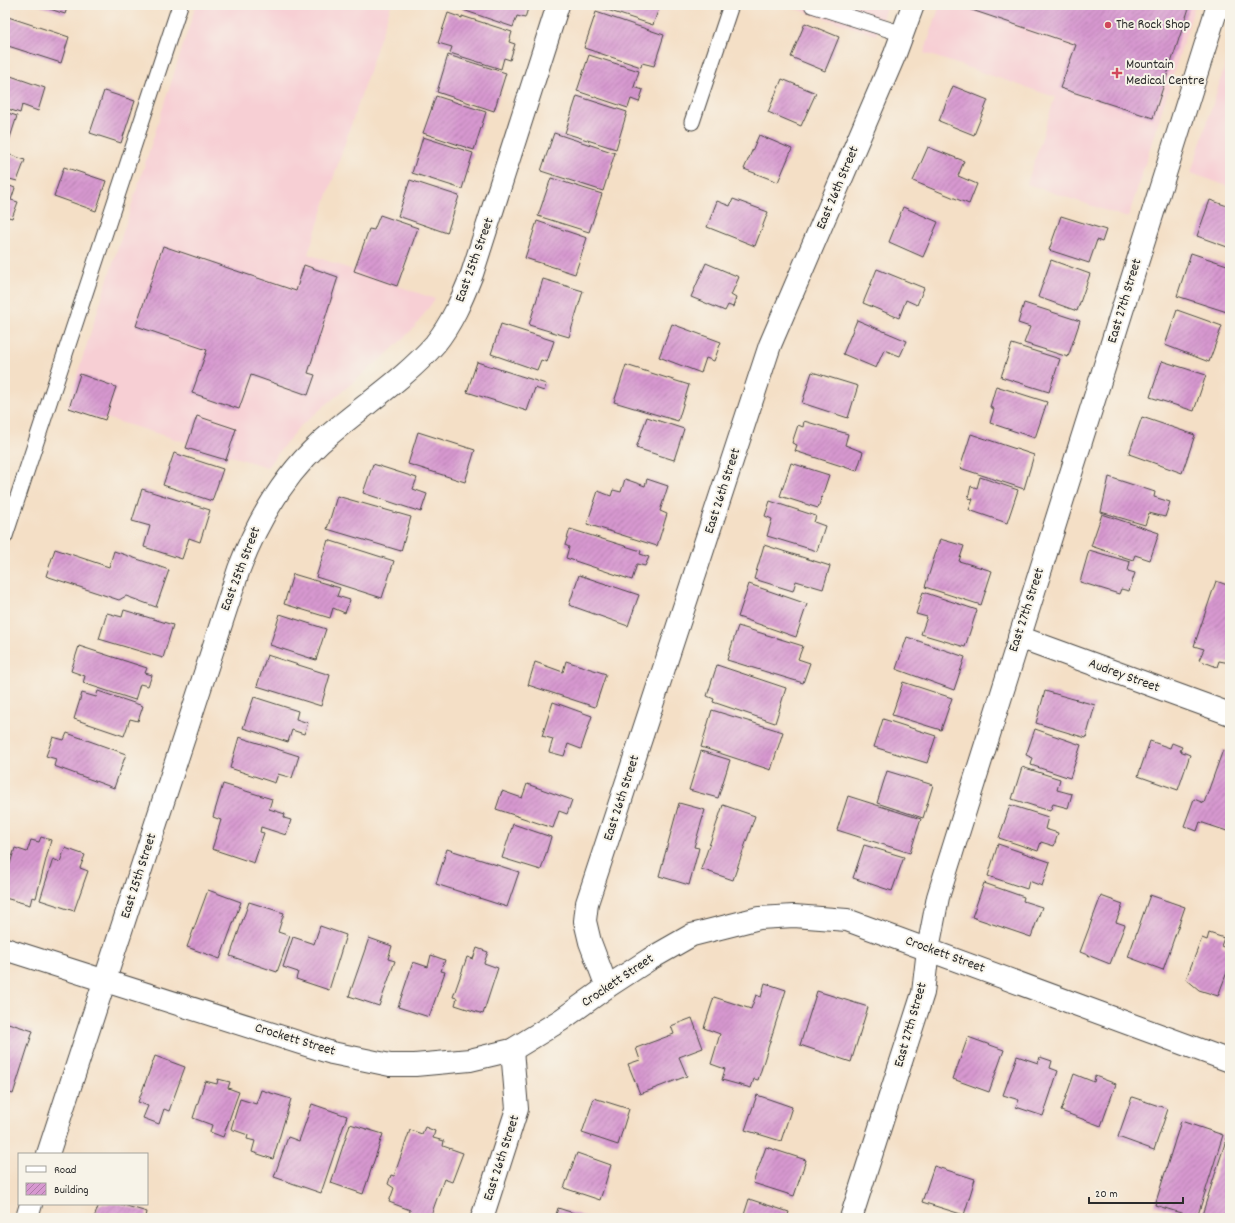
<svg xmlns="http://www.w3.org/2000/svg" width="1235" height="1223" font-family="Dekko,sans-serif">
<style>
.built{fill:#f7cfd4}
.building{fill:url(#building-hatch)}
.lines{fill:none;stroke-linecap:round;stroke-linejoin:round}
.lane-casing{stroke:#494642;stroke-width:17}
.street-casing{stroke:#494642;stroke-width:24}
.secondary-casing{stroke:#494642;stroke-width:24}
.lane{stroke:#fff;stroke-width:15}
.street{stroke:#fff;stroke-width:22}
.secondary{stroke:#fff;stroke-width:22}
.poi-dot{fill:#d1495b;stroke:#f7f3e8;stroke-width:1.5}
.labels{text-anchor:middle;dominant-baseline:central;stroke-width:4;stroke-linejoin:round;paint-order:stroke}
.poi-label{font-size:14px;fill:#2b2b2b;stroke:#f7f3e8;text-anchor:start}
.street-label{font-size:14px;fill:#2b2b2b;stroke:#f7f3e8}
</style>
<defs>
<pattern id="building-hatch" width="6" height="6" patternUnits="userSpaceOnUse"><rect width="6" height="6" fill="#d798d0"/><path d="M-1 1l2-2M0 6l6-6M5 7l2-2" fill="none" stroke="#af7ca9"/></pattern>
</defs>
<rect width="100%" height="100%" fill="#f7f3e8"/>
<filter id="ink" filterUnits="userSpaceOnUse"><feTurbulence type="fractalNoise" baseFrequency=".025" numOctaves="2"/><feDisplacementMap in="SourceGraphic" scale="8" xChannelSelector="R" yChannelSelector="G"/><feConvolveMatrix kernelMatrix="1 2 1 2 8 2 1 2 1" color-interpolation-filters="sRGB"/></filter>
<filter id="wash" filterUnits="userSpaceOnUse"><feTurbulence type="fractalNoise" baseFrequency=".012" numOctaves="4" result="noise"/><feDisplacementMap in="SourceGraphic" scale="16" xChannelSelector="R" yChannelSelector="G"/><feGaussianBlur stdDeviation="0.9" result="paint"/><feColorMatrix in="noise" values="0 0 0 0 0 0 0 0 0 0 0 0 0 0 0 0 0 1.4 0 .05"/><feComposite in="paint" operator="in"/></filter>
<g filter="url(#wash)">
<rect width="100%" height="100%" fill="#f4dfc6"/>
<path class="built" d="M196,5H391L308,254L435,299L414,328L387,354L298,428L267,467L67,406Z
M784,5H887L876,35Z
M940,5H1195L1128,218L1027,184L1055,97L924,53Z
M1230,50V187L1191,173Z"/>
<g id="blocks">
<path class="building" d="M38,5H68L65,14Z
M465,5H529L525,18L517,16L513,27L463,10Z
M598,5H660L653,25L598,7Z
M957,5H1190L1153,118L1060,88L1076,45Z
M596,12L664,35L654,66L642,63L641,67L584,48Z
M448,13L462,18V16L512,32L509,42L515,44L510,60L504,58L501,69L450,53L452,47L438,43Z
M5,16L69,37L61,63L5,45Z
M805,23L839,37L825,71L791,57Z
M448,55L506,73L494,111L437,92Z
M589,55L639,71L634,87L643,90L639,102L631,99L628,108L577,91Z
M5,74L45,88L38,111L22,105L20,113L5,108Z
M782,79L816,93L801,126L768,112Z
M953,86L988,100L974,135L939,121Z
M104,91L135,101L121,143L90,133Z
M436,96L486,112L474,150L423,133Z
M577,96L627,112L616,149L565,133Z
M5,112L17,116L7,147L5,146Z
M554,133L615,153L603,191L541,171Z
M759,135L792,149L778,182L744,169Z
M423,137L473,153L462,189L412,173Z
M928,147L964,161L958,176L977,184L969,204L913,181Z
M5,153L25,160L17,181L6,178L5,181Z
M64,167L106,181L96,211L54,196Z
M551,178L602,194L589,232L538,216Z
M410,180L459,196L447,233L398,216Z
M5,184L15,188L11,200L18,202L12,218L5,216Z
M733,199L768,212L755,246L707,227L717,201L730,206Z
M1210,200L1230,207V248L1197,236Z
M903,207L938,222L923,257L889,242Z
M380,215L418,228L397,286L354,271L369,229L374,230Z
M1061,216L1106,230L1102,242L1097,240L1089,263L1049,250Z
M537,221L587,238L575,274L525,258Z
M163,246L296,291L304,265L338,277L308,373L315,375L308,395L251,375L239,409L192,393L207,350L136,326Z
M1191,253L1230,266V313L1177,296Z
M1051,260L1090,274L1077,311L1038,297Z
M706,263L739,277L731,295L736,298L733,307L728,305L725,311L691,297Z
M877,269L924,288L917,305L906,300L899,318L863,303Z
M543,279L583,291L569,337L529,325Z
M1024,303L1080,321L1068,357L1024,343L1030,327L1018,323Z
M1177,310L1222,326L1209,362L1165,345Z
M857,320L907,341L900,356L884,350L876,368L843,354Z
M501,324L554,341L547,362L541,360L537,370L491,354Z
M672,324L721,342L714,361L706,358L701,373L659,357Z
M1012,344L1060,359L1049,392L1001,377Z
M1162,361L1206,375L1194,411L1150,397Z
M477,362L546,384L544,391L535,388L527,411L467,392Z
M626,365L689,385L678,421L614,402Z
M812,372L858,386L848,418L802,403Z
M80,374L116,387L105,420L69,408Z
M996,386L1047,402L1035,438L990,423L994,409L990,407Z
M197,416L236,429L226,460L186,448Z
M647,417L684,429L674,460L636,448Z
M1142,417L1195,435L1182,473L1129,454Z
M804,421L848,434L845,445L863,452L857,471L795,451L797,445L792,443L798,425L803,427Z
M418,432L475,450L465,482L408,464Z
M971,434L1034,455L1024,489L960,468Z
M174,453L223,469L212,501L163,485Z
M791,463L829,475L818,508L780,496Z
M373,464L417,478L413,489L427,494L421,512L363,493Z
M980,477L1018,490L1007,523L969,510L973,499L968,498L971,486L977,488Z
M1109,477L1155,492L1154,497L1170,502L1165,517L1149,513L1145,525L1101,512Z
M625,479L645,486L647,479L668,486L660,511L667,514L657,546L587,524L598,491L611,496L613,490L621,492Z
M142,489L210,510L200,542L189,538L182,559L144,547L150,526L132,521Z
M337,496L411,517L401,551L327,529Z
M770,501L816,516L814,522L825,526L817,551L767,536L772,519L765,516Z
M1102,514L1159,533L1150,560L1135,555L1133,560L1091,546Z
M570,529L641,551L640,554L649,557L645,566L637,564L632,580L566,558L569,547L565,545Z
M940,539L964,546L959,561L992,571L981,605L925,587Z
M328,540L394,561L382,598L316,577Z
M764,545L830,566L823,589L796,581L793,591L754,579Z
M55,549L109,567L114,551L169,570L156,607L126,596L119,600L46,576Z
M1089,550L1130,562L1128,571L1135,573L1129,591L1121,589L1119,594L1080,582Z
M293,574L340,588L337,596L350,600L345,613L333,608L330,618L284,604Z
M579,575L639,595L628,626L569,605Z
M1216,581L1230,586V663L1219,661L1217,667L1199,660L1204,649L1194,646Z
M749,584L807,604L796,637L738,617Z
M923,592L977,610L965,647L921,634L927,617L916,614Z
M124,610L173,625L163,658L99,639L107,613L122,617Z
M280,614L326,629L316,660L270,645Z
M738,626L803,646L798,659L810,663L803,683L727,660Z
M907,637L965,657L954,690L896,669Z
M79,646L147,668L145,673L152,675L148,686L140,684L135,700L83,683L85,676L71,671Z
M267,655L330,675L321,706L257,686Z
M566,661L606,674L595,707L528,685L535,662L563,672Z
M717,665L786,688L775,723L713,702L714,699L707,696Z
M903,682L952,698L941,730L892,715Z
M98,691L143,706L138,721L130,719L124,736L74,719L82,693L96,697Z
M1045,691L1095,705L1086,738L1036,723Z
M254,697L298,711L296,719L308,723L304,734L292,730L288,742L243,728Z
M553,702L592,716L581,749L568,744L564,756L549,752L553,739L542,736Z
M712,710L783,732L771,770L701,747Z
M883,719L936,736L927,763L874,747Z
M1035,729L1081,745L1070,778L1031,765L1033,758L1026,755Z
M67,733L126,754L114,788L54,766L56,759L46,756L53,737L64,740Z
M239,737L299,756L292,778L278,774L275,783L230,768Z
M1150,741L1170,748L1172,743L1182,747L1180,751L1190,755L1178,790L1138,776Z
M1223,750L1230,753V832L1200,822L1197,831L1184,826L1194,799L1204,803Z
M701,751L730,760L718,798L689,790Z
M1022,767L1060,779L1057,790L1072,794L1068,808L1053,804L1050,811L1012,799Z
M887,771L933,785L923,818L877,803Z
M223,784L272,799L269,809L285,814L284,818L291,820L286,835L261,827L260,832L264,833L254,863L212,849L221,820L213,817Z
M527,784L572,800L567,814L559,811L553,828L496,809L502,791L522,798Z
M848,796L921,819L910,853L837,830Z
M679,803L705,810L694,847L699,848L689,885L659,876Z
M723,805L755,816L733,880L701,869Z
M1010,805L1048,817L1045,829L1058,833L1054,846L1041,842L1038,851L999,838Z
M513,824L551,837L541,870L502,858Z
M41,837L51,840L36,898L32,897L30,905L5,898V879L15,848L27,852L31,840L39,842Z
M998,844L1050,862L1042,886L1029,881L1027,889L988,876Z
M864,845L904,857L892,891L853,878Z
M65,848L85,855L80,868L88,871L74,911L40,900L53,859L60,862Z
M447,849L519,872L507,907L436,884Z
M984,883L1024,897L1023,901L1042,907L1031,937L972,917Z
M208,890L241,902L220,959L187,947Z
M1150,895L1185,907L1163,970L1128,957Z
M1101,896L1123,904L1116,922L1125,925L1110,964L1080,952Z
M249,902L284,913L278,932L290,936L277,972L230,956Z
M320,926L346,935L329,990L296,979L298,972L283,967L293,937L314,944Z
M1209,933L1224,938L1221,946L1230,950V964L1218,996L1199,990L1186,979L1202,938L1207,940Z
M369,938L392,946L388,959L395,961L379,1006L349,996Z
M477,948L488,952L484,963L498,968L483,1014L455,1005L457,998L453,997L467,957L473,959Z
M431,955L445,960L441,971L445,972L429,1017L398,1007L413,962L428,967Z
M765,983L786,990L758,1080L754,1079L751,1088L722,1080L725,1069L711,1064L720,1034L704,1028L714,997L751,1009L756,995L761,997Z
M817,991L868,1007L851,1062L800,1045Z
M692,1018L703,1048L679,1057L687,1076L640,1094L628,1064L640,1060L636,1048L674,1034L671,1026Z
M5,1022L33,1031L13,1094L5,1091Z
M968,1037L1004,1050L989,1092L953,1079Z
M155,1056L185,1067L169,1111L164,1109L159,1124L143,1118L148,1106L138,1102Z
M1017,1056L1038,1063L1040,1057L1052,1061L1050,1068L1058,1071L1043,1116L1016,1107L1019,1100L1003,1095Z
M1074,1074L1094,1082L1095,1076L1116,1084L1101,1126L1061,1111Z
M218,1079L230,1082L228,1088L239,1092L223,1137L210,1132L212,1125L193,1118L205,1081L217,1084Z
M261,1090L291,1099L273,1159L252,1152L255,1141L247,1139L248,1135L231,1129L240,1099L256,1104Z
M757,1095L792,1107L781,1141L745,1130Z
M1132,1097L1168,1109L1154,1150L1118,1137Z
M594,1098L629,1109L618,1145L582,1133Z
M312,1104L347,1116L321,1193L274,1177L288,1137L299,1141Z
M1181,1121L1223,1135L1197,1218L1155,1205Z
M350,1124L383,1134L363,1194L331,1183Z
M425,1127L435,1131L433,1138L444,1141L443,1146L463,1153L452,1182L444,1179L430,1218H409L410,1210L389,1202L394,1188L388,1184L391,1175L394,1176L410,1130L422,1134Z
M1227,1137L1230,1138V1218H1201Z
M766,1147L806,1160L794,1196L753,1183Z
M577,1153L611,1165L600,1200L564,1188Z
M934,1166L975,1179L964,1215L922,1202Z
M749,1199L789,1212L787,1218H743Z
M99,1204H120L147,1212L146,1217L150,1218H94Z
M558,1208L589,1218H555Z"/>
</g>
</g>
<g filter="url(#ink)">
<use href="#blocks" fill-opacity="0" stroke="#494642" stroke-width="1"/>
<g class="lines">
<g class="lane-casing">
<path id="lane" d="M812,5L903,34
M692,122L731,5
M5,536L180,5"/>
</g>
<g class="street-casing">
<path id="street" d="M1019,637L1230,714
M607,987L590,942L585,921L587,903L770,345L895,54L913,5
M48,1154L239,569C257,522 282,478 320,443C357,409 402,382 435,344C452,323 462,299 472,274L558,5
M27,1218L31,1204
M482,1218L517,1109L512,1050
M851,1218L923,993L928,949L938,897L1218,5"/>
</g>
<g class="secondary-casing">
<path id="secondary" d="M5,949L332,1053L390,1065H415L470,1060L512,1050L561,1020L607,987L650,959L692,935L759,918L794,916L847,920L1230,1061"/>
</g>
<use href="#lane" class="lane"/>
<use href="#street" class="street"/>
<use href="#secondary" class="secondary"/>
</g>
</g>
<g class="poi-dot">
<circle cx="1108" cy="25" r="4"/>
<path d="M1115 67h4v4h4v4h-4v4h-4v-4h-4v-4h4z"/>
</g>
<g class="labels">
<g class="poi-label">
<text x="1116" y="25">The Rock Shop</text>
<text x="1126" y="65">Mountain<tspan x="1126" dy="16">Medical Centre</tspan></text>
</g>
<g class="street-label">
<text transform="translate(838 188) rotate(-67)">East 26th Street</text>
<text transform="translate(475 260) rotate(-70)">East 25th Street</text>
<text transform="translate(1125 301) rotate(-73)">East 27th Street</text>
<text transform="translate(723 491) rotate(-72)">East 26th Street</text>
<text transform="translate(241 569) rotate(-69)">East 25th Street</text>
<text transform="translate(1027 610) rotate(-72)">East 27th Street</text>
<text transform="translate(1124 676) rotate(20)">Audrey Street</text>
<text transform="translate(622 798) rotate(-72)">East 26th Street</text>
<text transform="translate(139 876) rotate(-72)">East 25th Street</text>
<text transform="translate(945 955) rotate(20)">Crockett Street</text>
<text transform="translate(618 981) rotate(-34)">Crockett Street</text>
<text transform="translate(911 1025) rotate(-74)">East 27th Street</text>
<text transform="translate(295 1040) rotate(17)">Crockett Street</text>
<text transform="translate(502 1158) rotate(-72)">East 26th Street</text>
</g>
</g>
<rect width="1235" height="1223" fill="none" stroke="#f7f3e8" stroke-width="20"/>
<rect x="18" y="1153" width="130" height="52" fill="#f7f3e8" stroke="#a5a39c"/>
<rect x="26" y="1166" width="20" height="6" fill="#ffffff" stroke="#a5a39c"/>
<text x="54" y="1173" font-size="12" fill="#2b2b2b">Road</text>
<rect x="26" y="1183" width="20" height="12" fill="url(#building-hatch)" stroke="#a5a39c"/>
<text x="54" y="1193" font-size="12" fill="#2b2b2b">Building</text>
<path d="M1089 1197v6h94v-6" fill="none" stroke="#2b2b2b" stroke-width="2"/>
<text x="1095" y="1197" font-size="12" fill="#2b2b2b" stroke="#f7f3e8" stroke-width="3" paint-order="stroke">20 m</text>
</svg>
